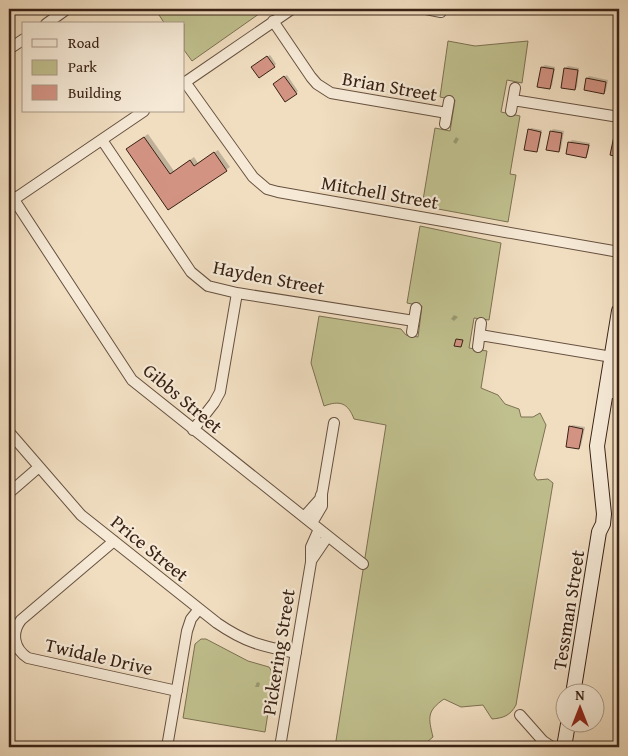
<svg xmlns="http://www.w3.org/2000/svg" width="628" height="756" font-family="'Gentium Book Plus',serif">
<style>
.green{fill:#c0c08e;stroke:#7c7152}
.shadow{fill:#0003}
.building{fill:#d39383;stroke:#392215}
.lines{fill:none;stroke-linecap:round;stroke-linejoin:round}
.street-casing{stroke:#675140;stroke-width:12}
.secondary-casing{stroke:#392215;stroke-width:16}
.street{stroke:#f6ead7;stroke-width:10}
.secondary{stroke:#f6ead7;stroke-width:14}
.labels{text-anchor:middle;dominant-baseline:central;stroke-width:4.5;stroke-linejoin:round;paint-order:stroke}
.street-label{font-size:19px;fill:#392215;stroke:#f6ead7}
</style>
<rect width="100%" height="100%" fill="#f1dec1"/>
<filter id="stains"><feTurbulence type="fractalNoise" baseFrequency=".004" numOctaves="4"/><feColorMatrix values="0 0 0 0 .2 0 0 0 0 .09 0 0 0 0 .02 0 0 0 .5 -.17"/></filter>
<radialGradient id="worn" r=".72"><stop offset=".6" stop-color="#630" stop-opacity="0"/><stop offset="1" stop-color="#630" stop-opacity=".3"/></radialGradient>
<path class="green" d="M155,9H266L192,61L184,50V24H165Z
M448,41L475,46L528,41L522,83L507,80L501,112L520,116L510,174L516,175L508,222L422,206L435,128L450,131L455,100L440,97Z
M420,226L501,243L489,320L474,318L469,348L487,351L481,388L498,395L505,404L519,409L521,417H533L540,413L546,425L534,475L537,480L548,479L553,483L516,705C510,716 503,718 492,719L483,705L461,707L444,699C427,711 428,717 433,737L427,742L423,743L422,747H335L386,425L354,419C348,403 340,400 324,406L311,363L319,316L401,329L406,335L418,337L422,306L407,303Z
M201,639H206L248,661L269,667L274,675L265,732L183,718L195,644Z"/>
<path class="shadow" d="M270,55L276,64L274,66L255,65Z
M545,65L555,67L552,86L549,88L542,67Z
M568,66L579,68L577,87L575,89L565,68Z
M287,75L298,91L296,93L276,82Z
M589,76L608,80L606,91L604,93L587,78Z
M531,128L542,130L539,148L537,150L529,130Z
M553,129L564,131L561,149L558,151L551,132Z
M148,134L174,171L194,157L198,163L218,150L230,167L204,186L168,208L131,146Z
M456,137L459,139L456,144L453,142Z
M572,140L590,143L588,154L586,157L568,153L570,142Z
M454,315L458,317L454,321L451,319Z
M572,425L585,427L581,446L579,448L570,427Z
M257,682L260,683L259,687H255Z"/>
<path class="building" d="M267,56L275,67L259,78L251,67Z
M541,67L554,69L550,89L537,87Z
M564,68L578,70L575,90L561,88Z
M284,76L297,94L285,102L273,84Z
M586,78L606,82L604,94L584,90Z
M528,129L541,132L537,152L524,150Z
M550,131L562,133L559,152L546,150Z
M614,136L619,137V157L610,155Z
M144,137L170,174L190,160L194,166L214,152L227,171L168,210L126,149Z
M568,142L589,145L586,158L566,154Z
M456,339L463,340L461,347L454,346Z
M569,426L583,429L579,449L566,447Z"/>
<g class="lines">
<g class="street-casing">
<path id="street" d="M426,9L441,12
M273,21L311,77L317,84L331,93L447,113
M46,24L67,9
M9,49L24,39
M185,82L253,177L267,189L278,192C392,211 505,233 619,252
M184,83L292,9
M513,100L619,117
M511,111L515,88
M445,124L449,101
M102,140L191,272L208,286L237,293L414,321
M9,192L132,380L363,564
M10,202L144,111
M412,332L416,308
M480,335L612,357
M478,347L481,323
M606,392L619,394
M193,430L214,403L220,392L237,293
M9,432L81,515L217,623C246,643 262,646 296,653
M9,493L39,467
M304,517L320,499L321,495
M312,523L322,506V494L334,423
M114,541L21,620C11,633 14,649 28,658L177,691
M311,561L328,536
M520,715L543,741L552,747
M167,747L187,631L191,619L199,609
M280,747L311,562V547L319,529"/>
</g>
<g class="secondary-casing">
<path id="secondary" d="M573,694L599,532L603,524L604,514L597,446L619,311
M564,747L568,724"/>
</g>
<use href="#street" class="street"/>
<use href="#secondary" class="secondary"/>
</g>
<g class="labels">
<g class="street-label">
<text transform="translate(390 86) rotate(10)">Brian Street</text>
<text transform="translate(380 192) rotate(10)">Mitchell Street</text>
<text transform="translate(269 277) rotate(11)">Hayden Street</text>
<text transform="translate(183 398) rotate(40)">Gibbs Street</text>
<text transform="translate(150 548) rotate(39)">Price Street</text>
<text transform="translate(568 610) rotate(-81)">Tessman Street</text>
<text transform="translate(278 652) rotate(-81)">Pickering Street</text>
<text transform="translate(99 656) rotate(13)">Twidale Drive</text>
</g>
</g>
<rect width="628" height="756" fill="none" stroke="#f1dec1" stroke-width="30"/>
<rect x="10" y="10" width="608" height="736" fill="none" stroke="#392215" stroke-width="2.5"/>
<rect x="15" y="15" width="598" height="726" fill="none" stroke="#392215"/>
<rect x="22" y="22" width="162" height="90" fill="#f6ead7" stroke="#aa9a89"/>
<rect x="32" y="39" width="25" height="8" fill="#f6ead7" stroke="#aa9a89"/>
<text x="68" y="48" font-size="15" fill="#392215">Road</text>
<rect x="32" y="60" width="25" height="15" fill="#c0c08e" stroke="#aa9a89"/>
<text x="68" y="72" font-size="15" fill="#392215">Park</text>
<rect x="32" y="85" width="25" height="15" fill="#d39383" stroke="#aa9a89"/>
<text x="68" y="98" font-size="15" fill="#392215">Building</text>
<g transform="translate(580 708)"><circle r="24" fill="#f6ead7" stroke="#aa9a89"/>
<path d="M0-4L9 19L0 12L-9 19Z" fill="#8f2418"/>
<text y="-8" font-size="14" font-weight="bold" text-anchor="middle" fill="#392215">N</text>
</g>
<rect width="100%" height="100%" filter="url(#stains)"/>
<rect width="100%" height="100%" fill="url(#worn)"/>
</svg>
